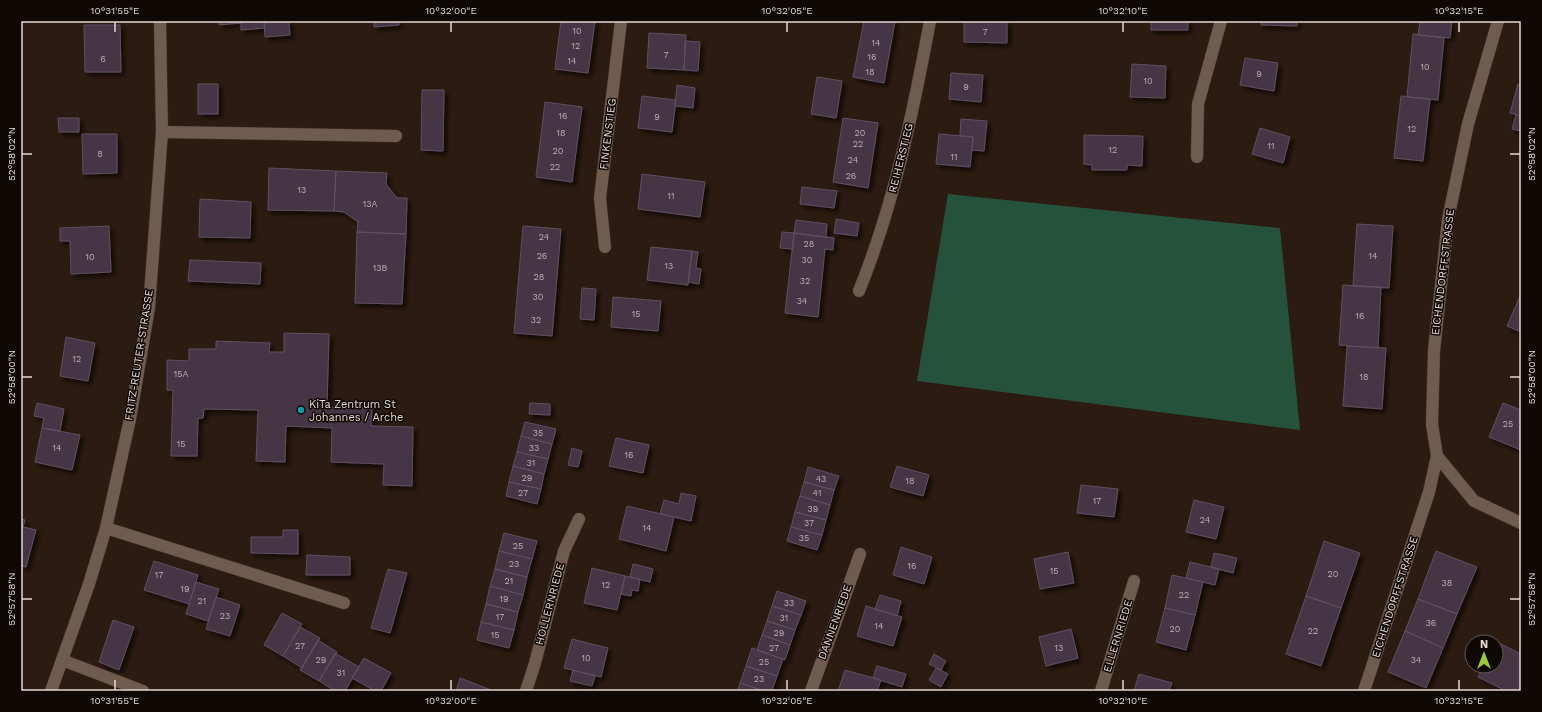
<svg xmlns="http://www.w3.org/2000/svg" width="1542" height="712" font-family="'Work Sans',sans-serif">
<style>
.green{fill:#25523a}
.building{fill:#443444;stroke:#605060;filter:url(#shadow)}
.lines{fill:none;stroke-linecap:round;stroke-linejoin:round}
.lane-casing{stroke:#42342e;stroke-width:13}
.street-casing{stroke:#42342e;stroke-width:13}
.lane{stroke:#705c4e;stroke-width:12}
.street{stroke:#705c4e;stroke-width:12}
.ticks{fill:none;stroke:#e4d8d1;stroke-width:1.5}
.culture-dot{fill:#0f9aa8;stroke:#0f0804;stroke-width:1.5}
.labels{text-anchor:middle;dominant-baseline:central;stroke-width:3;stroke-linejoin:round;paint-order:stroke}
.number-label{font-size:9px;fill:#bcafae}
.street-label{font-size:11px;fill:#e4d8d1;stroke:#0f0804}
.poi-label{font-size:11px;fill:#e4d8d1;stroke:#0f0804;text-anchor:start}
.neatline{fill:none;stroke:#e4d8d1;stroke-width:1.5}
.ticks-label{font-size:10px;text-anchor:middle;fill:#e4d8d1}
</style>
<defs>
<filter id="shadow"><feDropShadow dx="3.5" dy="3.5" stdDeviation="2" flood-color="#0009"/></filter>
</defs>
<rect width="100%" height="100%" fill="#2c1b10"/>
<path class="green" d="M948,194L1280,228L1300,430L917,381Z"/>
<path class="building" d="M219,21H241V23L219,25Z
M241,21H264L265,28L241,30Z
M264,21H289L290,35L265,37Z
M374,21H399V25L374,27Z
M561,21H595L588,73L555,69Z
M864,21H895L884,83L853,77Z
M964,21H1007V43L964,42Z
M1151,21H1188V30H1151Z
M1261,21H1297V26L1261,25Z
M1420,21H1452L1450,38L1418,35Z
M84,25H120L121,72H85Z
M649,33L686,35L684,70L647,68Z
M1413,34L1444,38L1438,100L1407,97Z
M685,41L700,42L698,71L684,70Z
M1245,58L1278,63L1274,91L1240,85Z
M1132,64L1166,66L1165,98L1130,97Z
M951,73L983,75L981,102L949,99Z
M817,77L842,81L836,118L811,114Z
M198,84H218V114H198Z
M1518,84L1521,85V116L1510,113Z
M677,85L695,88L693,108L675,106Z
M422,90H444L443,151L421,150Z
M642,96L676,100L672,132L638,128Z
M1401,96L1430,99L1423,161L1394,158Z
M545,102L582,107L572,182L536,177Z
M1516,115L1521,116V131L1512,129Z
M58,118H79V132H59Z
M843,118L878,123L868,188L833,182Z
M961,119L987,121L984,151L972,150L973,137L960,136Z
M1260,128L1290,137L1283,163L1252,154Z
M82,134H117V173L83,174Z
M939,134L973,137L970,167L936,164Z
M1084,135L1143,136L1142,166L1127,165V170H1092V165L1084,164Z
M269,168L336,171L334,211L268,210Z
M336,171L387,173L386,184L397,198H407L406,234L357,232L358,222L344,212L334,211Z
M642,174L705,182L700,217L638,209Z
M802,187L837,191L834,208L800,204Z
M200,199L251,202L250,238L199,237Z
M836,219L859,223L857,236L834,233Z
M796,220L827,224L826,237L794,233Z
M1357,224L1393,226L1389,288L1353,286Z
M109,226L111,272L71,274L70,241H60V228Z
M523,226L561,229L552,336L514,333Z
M357,232L406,234L402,304L355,303Z
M782,232L794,233L793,249L780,248Z
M794,233L834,238L833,250L825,249L818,317L785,313Z
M651,247L692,251L688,285L647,280Z
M692,251L698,252L696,268L701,269L699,284L688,282Z
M190,260L261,263L260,284L188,281Z
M1343,285L1381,287L1378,348L1339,345Z
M582,288L596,289L594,320L580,319Z
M1521,294V332L1507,326Z
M613,297L661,301L658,331L611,327Z
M284,333L329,334L327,407L372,408L371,426L413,427L412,486L383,485L384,464L331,462L332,428L286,426L285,462L256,461L258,410L204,409L203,418H198L197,456H171L173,390H167V360L189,361V349H216V341L270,343L269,352H284Z
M66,337L95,343L88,381L60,376Z
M1347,346L1386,348L1382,409L1343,406Z
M37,403L64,409L60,431L42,428L44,418L34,416Z
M530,403L550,404V415L529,414Z
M1503,403L1521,410V450L1489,437Z
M525,422L556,429L552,444L521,436Z
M42,428L80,435L72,470L35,462Z
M521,436L552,444L548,459L517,452Z
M616,438L649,445L643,473L609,466Z
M572,448L582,451L578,467L568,465Z
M517,452L548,459L544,474L513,466Z
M513,466L544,474L541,489L509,482Z
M897,466L929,475L923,496L890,487Z
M808,467L839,476L834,490L804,482Z
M509,482L541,489L537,504L506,496Z
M804,482L834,490L830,505L800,496Z
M1081,485L1118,489L1114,517L1077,513Z
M681,493L696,496L691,521L660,514L664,500L679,504Z
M800,496L830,505L826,520L795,512Z
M1194,500L1224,507L1216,539L1186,532Z
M627,506L674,517L666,551L619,539Z
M795,512L826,520L822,535L791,527Z
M21,519L25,520L23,527L36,530L26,567L21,566Z
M791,527L822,535L817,550L787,541Z
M283,530H298V554L251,553V537H283Z
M504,533L537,541L532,559L499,551Z
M1324,541L1360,553L1341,608L1306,596Z
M901,547L932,557L924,584L893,575Z
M499,551L532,559L527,577L495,569Z
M1436,551L1477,567L1457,614L1418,599Z
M1068,552L1074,583L1040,589L1034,559Z
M1214,553L1237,558L1233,573L1211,567Z
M307,555L350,557V575H306Z
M154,561L198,575L189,604L144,590Z
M1190,562L1219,569L1215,585L1186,578Z
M633,564L653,569L650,582L630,577Z
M592,568L625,576L617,610L584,603Z
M388,569L407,573L390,633L371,628Z
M495,569L527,577L523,595L490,586Z
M1172,575L1203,582L1195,615L1165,608Z
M625,576L640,579L638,591L632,590L631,596L621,594Z
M196,582L219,589L208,621L186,614Z
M490,586L523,595L518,612L486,604Z
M777,591L806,601L801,615L772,606Z
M880,595L901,601L897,616L875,609Z
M1306,596L1341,608L1321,666L1286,654Z
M216,597L240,605L230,636L206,629Z
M1418,599L1457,614L1443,648L1405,631Z
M486,604L518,612L514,630L481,622Z
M772,606L801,615L795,630L767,621Z
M866,606L902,617L893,646L857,636Z
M1165,608L1195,615L1186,650L1156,642Z
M282,613L302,624L283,656L264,645Z
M113,620L134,627L119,670L99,662Z
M767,621L795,630L790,645L762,635Z
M481,622L514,630L509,648L477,640Z
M300,627L320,638L302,668L283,656Z
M1071,629L1078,658L1046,666L1039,637Z
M1405,631L1443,648L1426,688L1388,672Z
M762,635L790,645L785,660L757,650Z
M572,639L608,648L601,677L564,668Z
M318,640L337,652L319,681L300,670Z
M1497,642L1521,654V691H1506L1478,677L1484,666H1496Z
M752,648L783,659L777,676L746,666Z
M335,653L359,667L345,691H335L319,681Z
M934,654L946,661L941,670L929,664Z
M364,658L391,673L381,691H375L352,678Z
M746,666L777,676L772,691H764L740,683Z
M877,666L906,674L902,687L873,678Z
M936,668L948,674L941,687L929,680Z
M573,670L595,676L592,686L570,681Z
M845,670L881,680L877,691H838Z
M1139,674L1172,683L1169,691H1134Z
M460,678L491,690V691H456Z
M740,683L764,691H737Z"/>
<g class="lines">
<g class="lane-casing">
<path id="lane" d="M162,132L396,136
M106,528L344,603
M62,660L143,691"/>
</g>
<g class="street-casing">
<path id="street" d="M1498,21L1468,124L1448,219L1434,351L1432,424L1437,456L1474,501L1521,523
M1197,157L1198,104L1221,21
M605,247L600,198L621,21
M859,291C894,204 913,113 930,21
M51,691L89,584L106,528L130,419L149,308L162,132L160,21
M526,691L535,663L564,551L579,519
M811,691L860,554
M1101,691L1134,581
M1364,691L1429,492L1437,456"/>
</g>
<use href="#lane" class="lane"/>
<use href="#street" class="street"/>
</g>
<path class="ticks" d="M115,22V32M451,22V32M787,22V32M1123,22V32M1459,22V32M22,154H32M1510,154H1520M22,377H32M1510,377H1520M22,599H32M1510,599H1520M115,680V690M451,680V690M787,680V690M1123,680V690M1459,680V690"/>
<circle class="culture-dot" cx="301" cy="410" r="4"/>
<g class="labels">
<g class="number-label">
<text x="577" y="31">10</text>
<text x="985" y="32">7</text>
<text x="876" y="43">14</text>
<text x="576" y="46">12</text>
<text x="666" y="55">7</text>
<text x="872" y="57">16</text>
<text x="103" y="59">6</text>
<text x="572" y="61">14</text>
<text x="1425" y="67">10</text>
<text x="870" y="72">18</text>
<text x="1259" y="74">9</text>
<text x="1148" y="81">10</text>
<text x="966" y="87">9</text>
<text x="563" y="116">16</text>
<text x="657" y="117">9</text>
<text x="1412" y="129">12</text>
<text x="561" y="133">18</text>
<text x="860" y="133">20</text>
<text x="858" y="144">22</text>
<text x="1271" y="146">11</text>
<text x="1113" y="150">12</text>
<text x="558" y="151">20</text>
<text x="100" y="154">8</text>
<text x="954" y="157">11</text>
<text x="853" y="160">24</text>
<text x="555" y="167">22</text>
<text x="851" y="176">26</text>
<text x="302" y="190">13</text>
<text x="671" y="196">11</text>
<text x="370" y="204">13A</text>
<text x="544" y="237">24</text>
<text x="809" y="244">28</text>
<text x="542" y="256">26</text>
<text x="1373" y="256">14</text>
<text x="90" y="257">10</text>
<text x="807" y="260">30</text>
<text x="669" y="266">13</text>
<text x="380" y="268">13B</text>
<text x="539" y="277">28</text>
<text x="805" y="281">32</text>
<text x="538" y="297">30</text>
<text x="802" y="301">34</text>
<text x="636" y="314">15</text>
<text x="1360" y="316">16</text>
<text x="536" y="320">32</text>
<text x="77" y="359">12</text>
<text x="181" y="374">15A</text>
<text x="1364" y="377">18</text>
<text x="1508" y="424">25</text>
<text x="538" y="433">35</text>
<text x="181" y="444">15</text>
<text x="57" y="448">14</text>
<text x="534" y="448">33</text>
<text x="629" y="455">16</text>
<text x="531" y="463">31</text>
<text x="527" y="478">29</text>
<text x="821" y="479">43</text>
<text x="910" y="481">18</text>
<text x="523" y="493">27</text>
<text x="817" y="493">41</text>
<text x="1097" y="501">17</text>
<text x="813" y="509">39</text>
<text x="1205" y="520">24</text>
<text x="809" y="523">37</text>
<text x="647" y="528">14</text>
<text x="804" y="538">35</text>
<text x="518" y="546">25</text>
<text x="514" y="564">23</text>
<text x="912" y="566">16</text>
<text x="1054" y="571">15</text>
<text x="1333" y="574">20</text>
<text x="159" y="575">17</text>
<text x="509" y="581">21</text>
<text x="1447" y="583">38</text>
<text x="606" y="585">12</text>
<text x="185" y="589">19</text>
<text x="1184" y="595">22</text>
<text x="504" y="599">19</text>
<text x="202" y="601">21</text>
<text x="789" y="603">33</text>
<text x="225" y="616">23</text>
<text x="500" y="617">17</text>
<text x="784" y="618">31</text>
<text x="1431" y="623">36</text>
<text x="879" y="626">14</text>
<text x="1175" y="629">20</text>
<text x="1313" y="631">22</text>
<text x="779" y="633">29</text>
<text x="495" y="635">15</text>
<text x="300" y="646">27</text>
<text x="774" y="648">27</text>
<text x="1059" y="648">13</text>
<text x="586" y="658">10</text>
<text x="321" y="660">29</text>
<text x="1416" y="660">34</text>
<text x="764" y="662">25</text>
<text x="341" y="673">31</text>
<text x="759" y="679">23</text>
</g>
<g class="street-label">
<text transform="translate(608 134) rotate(-83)">FINKENSTIEG</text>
<text transform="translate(901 158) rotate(-76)">REIHERSTIEG</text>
<text transform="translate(1443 272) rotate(-83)">EICHENDORFFSTRASSE</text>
<text transform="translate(139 355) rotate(-81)">FRITZ-REUTER-STRASSE</text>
<text transform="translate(1395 597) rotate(-72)">EICHENDORFFSTRASSE</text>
<text transform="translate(550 604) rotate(-75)">HOLLERNRIEDE</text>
<text transform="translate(835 622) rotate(-70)">DANNENRIEDE</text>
<text transform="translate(1118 636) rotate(-73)">ELLERNRIEDE</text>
</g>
<g class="poi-label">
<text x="309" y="404">KiTa Zentrum St<tspan x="309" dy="13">Johannes / Arche</tspan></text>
</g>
</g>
<rect width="1542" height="712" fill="none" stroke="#0f0804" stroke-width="44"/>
<g transform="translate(1484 654)"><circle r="19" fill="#0f0804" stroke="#645b56"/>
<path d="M0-3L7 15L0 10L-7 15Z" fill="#9bcb33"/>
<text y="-6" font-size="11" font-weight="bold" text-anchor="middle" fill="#e4d8d1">N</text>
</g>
<rect x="22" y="22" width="1498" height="668" class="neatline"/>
<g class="ticks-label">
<text x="115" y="14">10°31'55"E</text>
<text x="451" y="14">10°32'00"E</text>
<text x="787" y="14">10°32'05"E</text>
<text x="1123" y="14">10°32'10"E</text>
<text x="1459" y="14">10°32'15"E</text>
<text transform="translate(11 154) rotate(-90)" y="4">52°58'02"N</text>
<text transform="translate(1531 154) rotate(-90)" y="4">52°58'02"N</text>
<text transform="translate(11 377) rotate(-90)" y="4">52°58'00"N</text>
<text transform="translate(1531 377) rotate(-90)" y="4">52°58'00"N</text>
<text transform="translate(11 599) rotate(-90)" y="4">52°57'58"N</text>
<text transform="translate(1531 599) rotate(-90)" y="4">52°57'58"N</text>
<text x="115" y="704">10°31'55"E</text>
<text x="451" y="704">10°32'00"E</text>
<text x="787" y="704">10°32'05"E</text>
<text x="1123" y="704">10°32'10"E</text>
<text x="1459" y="704">10°32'15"E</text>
</g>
</svg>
